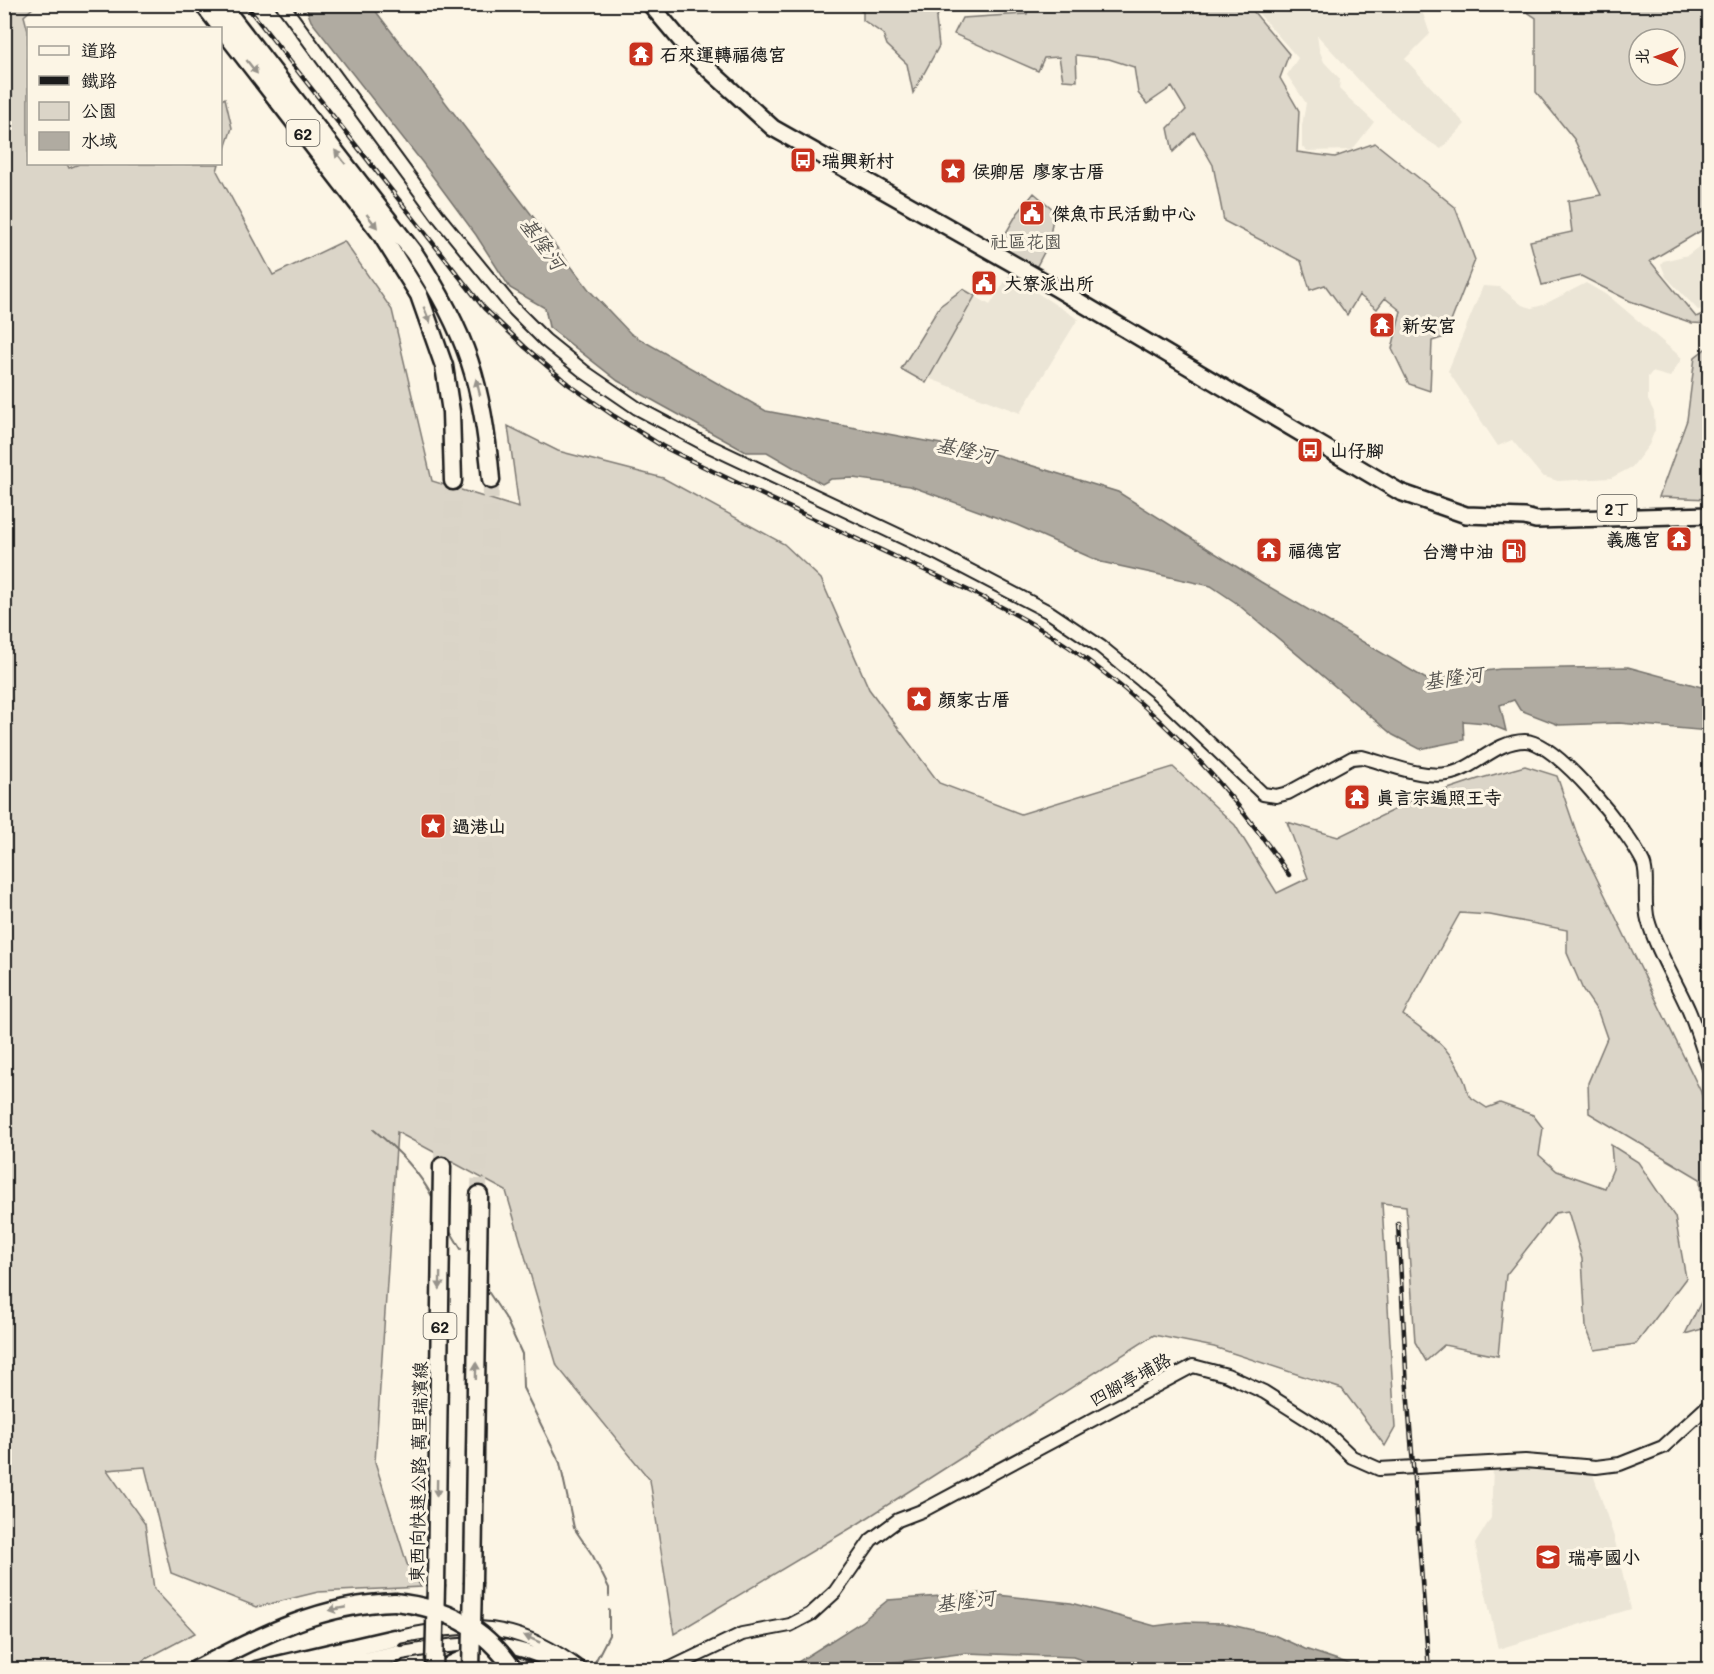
<svg xmlns="http://www.w3.org/2000/svg" width="1714" height="1674" font-family="Mali,'LXGW WenKai TC',sans-serif">
<style>
.built{fill:#ebe5d6}
.green{fill:#dbd5c8;stroke:#7c7872;stroke-width:1.5;fill-rule:evenodd}
.water{fill:#b0aba1;stroke:#75726c;stroke-width:1.5}
.lines{fill:none;stroke-linecap:round;stroke-linejoin:round}
.stream{stroke:#75726c;stroke-width:2}
.highway-tunnel{stroke:#dad4c7;stroke-width:16;stroke-dasharray:16 8;stroke-linecap:butt}
.minor-casing{stroke:#1c1c1c;stroke-width:16}
.major-casing{stroke:#1c1c1c;stroke-width:20}
.highway-casing{stroke:#1c1c1c;stroke-width:21}
.minor{stroke:#fcf5e5;stroke-width:12}
.major{stroke:#fcf5e5;stroke-width:15}
.highway{stroke:#fcf5e5;stroke-width:16}
.rail-casing{stroke:#1c1c1c;stroke-width:4.5}
.rail{stroke:#fcf5e5;stroke-width:2;stroke-dasharray:7;stroke-linecap:butt}
.highway-bridge-casing{stroke:#1c1c1c;stroke-width:21;stroke-linecap:butt}
.highway-bridge{stroke:#fcf5e5;stroke-width:16}
.oneway{fill:#97938b}
.labels{text-anchor:middle;dominant-baseline:central;stroke-width:6;stroke-linejoin:round;paint-order:stroke}
.shield{fill:#fcf5e5;stroke:#5f5d58;stroke-width:1.5}
.shield-label{font-size:16px;font-weight:bold;fill:#1c1c1c}
.poi-label{font-size:18px;font-weight:bold;fill:#1c1c1c;stroke:#fcf5e5;text-anchor:start}
.park-label{font-size:18px;fill:#555450;stroke:#fcf5e5}
.street-label{font-size:18px;fill:#1c1c1c;stroke:#fcf5e5}
.water-label{font-size:20px;font-style:italic;fill:#575551;stroke:#fcf5e5}
</style>
<rect width="100%" height="100%" fill="#fcf5e5"/>
<filter id="ink" filterUnits="userSpaceOnUse"><feTurbulence type="fractalNoise" baseFrequency=".0167" numOctaves="2"/><feDisplacementMap in="SourceGraphic" scale="12" xChannelSelector="R" yChannelSelector="G"/><feConvolveMatrix kernelMatrix="1 2 1 2 8 2 1 2 1" color-interpolation-filters="sRGB"/></filter>
<g filter="url(#ink)">
<path class="built" d="M1251,5H1420L1430,34L1405,59L1465,124L1441,149L1416,133L1369,91L1317,35L1319,49L1324,62L1340,79L1339,89L1374,122L1352,150L1308,151L1302,147V126L1306,103L1287,75L1298,58Z
M1709,239V307L1698,310L1666,277L1661,264L1663,261L1688,255Z
M1009,275L1078,319L1020,413L928,378L975,296L990,305Z
M1586,283L1610,297L1682,358L1670,377L1652,372L1648,377V400L1654,412L1655,430L1649,445L1632,467L1611,478L1558,481L1542,476L1512,440L1498,446L1448,371L1483,286L1500,287L1522,305L1532,308L1543,305Z
M1520,1466L1593,1474L1614,1537L1631,1609L1498,1649L1475,1544L1491,1518L1493,1467Z"/>
<path class="green" d="M5,5H36L24,16L28,31V164H67L69,168L79,164H219L217,171L273,275L344,241L392,310L432,481L519,508L508,426L558,451L663,478L784,544L821,579L869,689L939,783L1021,814L1173,767L1235,825L1277,893L1308,878L1287,822L1338,837L1412,801L1478,779L1525,766L1557,776L1581,846L1701,1092L1710,1131L1709,1327L1685,1334L1706,1292L1700,1179L1589,1113L1588,1083L1607,1038L1598,1012L1583,990L1567,953V930L1490,915L1460,913L1403,1015C1437,1039 1459,1054 1469,1096L1487,1108L1500,1103L1533,1115L1543,1128L1539,1155L1557,1171L1605,1188L1613,1169L1611,1145L1638,1162L1675,1217L1686,1278L1636,1344L1595,1350L1586,1327L1582,1259L1568,1211L1555,1213L1506,1275L1498,1356L1444,1345L1426,1361L1415,1342L1406,1206L1382,1203L1395,1428L1385,1446L1342,1389L1214,1347L1154,1335L856,1525L674,1634L650,1480L557,1366L506,1191L397,1132L375,1462L407,1564L421,1587L318,1592L257,1607L171,1573L145,1467L107,1470L145,1524L154,1589L195,1633L127,1669L5,1670Z
M851,5H942L936,19L939,46L913,93L907,64L887,45L883,34L863,20V12Z
M1029,5H1248L1289,54L1280,78L1299,111L1297,152L1335,157L1375,143L1455,207L1475,260L1445,337L1432,341L1430,391L1409,384L1392,349L1401,311L1385,298L1377,309L1359,295L1347,315L1325,285L1310,290L1301,261L1224,221L1213,165L1194,132L1173,152L1168,128L1186,110L1172,87L1147,104L1138,93L1134,67L1109,59L1076,55L1077,81L1063,80L1059,57L1044,58L1038,71L954,34L962,18L1027,14Z
M1517,5H1709V226L1650,261L1696,317L1709,311V324L1692,323L1630,301L1581,276L1542,285L1530,241L1572,232L1568,201L1601,195L1574,139L1536,92V18ZM1639,39H1675V75H1639Z
M225,98L232,128L221,160V100Z
M1034,193L1054,210L1049,243L1032,275L990,260L1017,214Z
M963,289L975,296L926,383L901,369L940,306Z
M1709,346V499L1659,497L1687,420L1695,357Z"/>
<path class="water" d="M305,5H371L590,291L631,334L766,411L994,454L1118,492L1261,582L1426,679L1500,669L1628,667L1709,689V731L1619,723L1559,725L1520,710L1514,700L1500,705L1506,731L1486,723L1463,721L1464,740L1420,749L1393,735L1235,602L1211,586L1101,562L1017,525L910,486L853,478L831,479L822,484L767,452H746L618,381L549,327L545,308L510,288L476,235L422,162L311,21Z
M980,1593L1071,1603L1155,1626L1186,1622L1223,1623L1274,1635L1305,1649L1365,1669L1111,1670L1073,1657L966,1653L874,1665L868,1669H787L861,1622L888,1600Z"/>
<g class="lines">
<path class="stream" d="M374,1130C399,1151 419,1171 434,1200
M449,1229L461,1249
M485,1287L505,1317L522,1354L523,1388L560,1463L574,1528L593,1556L609,1588V1596
M595,1670L593,1666L609,1635V1610"/>
<path class="highway-tunnel" d="M442,1166L453,481
M479,1195L491,480"/>
<g class="minor-casing">
<path id="minor" d="M282,4L438,216L514,309L545,340L586,373L637,408L703,443L936,553L1049,612L1101,647L1156,692L1263,794L1276,796L1288,793L1352,758L1362,757C1388,764 1420,778 1447,774C1475,770 1494,741 1525,741C1557,741 1629,833 1643,862C1649,875 1643,903 1648,920C1657,952 1676,981 1689,1011C1697,1030 1703,1051 1710,1071
M394,1638C471,1622 516,1620 582,1670
M396,1654C453,1644 512,1633 563,1670
M667,1670L742,1634L790,1625L811,1614L835,1592L871,1540L898,1520L924,1510L1193,1366L1227,1375L1264,1392L1324,1430L1352,1457L1379,1469L1525,1461L1596,1467L1620,1464L1663,1447L1710,1404"/>
</g>
<g class="major-casing">
<path id="major" d="M650,4L693,55L773,128L1056,288L1400,492L1466,515L1525,517L1536,520L1710,515"/>
</g>
<g class="highway-casing">
<path id="highway" d="M203,4L379,231L419,295L444,366L451,412L453,481
M221,4L414,253C467,333 483,385 491,480
M473,1582L479,1195
M436,1585L442,1166
M195,1670C260,1636 320,1604 395,1602
M256,1670L394,1638
M326,1670L396,1654
M443,1670C475,1648 494,1656 526,1670"/>
</g>
<use href="#minor" class="minor"/>
<use href="#major" class="major"/>
<use href="#highway" class="highway"/>
<g class="rail-casing">
<path id="rail" d="M245,4L484,308L525,347L568,384L614,416L662,446C739,485 818,521 896,557C955,584 1015,610 1069,647C1156,707 1230,787 1289,875
M1398,1223L1407,1389L1429,1670"/>
</g>
<use href="#rail" class="rail"/>
<g class="highway-bridge-casing">
<path id="highway-bridge" d="M395,1602C447,1608 483,1626 514,1670
M434,1670L436,1585
M471,1670L473,1582"/>
</g>
<use href="#highway-bridge" class="highway-bridge"/>
</g>
<defs><path id="oneway-solid" d="M-6-.8H1V-3.2L6.5 0L1 3.2V.8H-6Z" transform="scale(1.5)"/></defs>
<g class="oneway">
<use href="#oneway-solid" transform="translate(252 67) rotate(52)"/>
<use href="#oneway-solid" transform="translate(340 157) rotate(-128)"/>
<use href="#oneway-solid" transform="translate(372 221) rotate(52)"/>
<use href="#oneway-solid" transform="translate(427 315) rotate(68)"/>
<use href="#oneway-solid" transform="translate(478 387) rotate(-104)"/>
<use href="#oneway-solid" transform="translate(440 1281) rotate(91)"/>
<use href="#oneway-solid" transform="translate(476 1371) rotate(-89)"/>
<use href="#oneway-solid" transform="translate(437 1488) rotate(91)"/>
<use href="#oneway-solid" transform="translate(337 1609) rotate(169)"/>
<use href="#oneway-solid" transform="translate(532 1639) rotate(-156)"/>
</g>
</g>
<defs>
<g id="temple-square" transform="scale(1.35)"><rect x="-9" y="-9" width="18" height="18" rx="4" fill="#c8321e" stroke="#fcf5e5"/><path d="M0-6L5-2H3V0L6.5 2.5H4V6H1.5V3h-3V6H-4V2.5H-6.5L-3 0V-2H-5Z" fill="#fff"/></g>
<g id="bus-square" transform="scale(1.35)"><rect x="-9" y="-9" width="18" height="18" rx="4" fill="#c8321e" stroke="#fcf5e5"/><path d="M-5-6H5V4H4V6H2V4H-2V6H-4V4H-5ZM-3.5-4V0h7V-4ZM-3.5 1.2v1.5H-2V1.2ZM2 1.2v1.5H3.5V1.2Z" fill="#fff"/></g>
<g id="sight-square" transform="scale(1.35)"><rect x="-9" y="-9" width="18" height="18" rx="4" fill="#c8321e" stroke="#fcf5e5"/><path d="M0-6L1.8-2.2L6-1.7L2.9 1.2L3.7 5.4L0 3.3L-3.7 5.4L-2.9 1.2L-6-1.7L-1.8-2.2Z" fill="#fff"/></g>
<g id="civic-square" transform="scale(1.35)"><rect x="-9" y="-9" width="18" height="18" rx="4" fill="#c8321e" stroke="#fcf5e5"/><path d="M-.6-6.5H3V-4.5H.6V-3L4-1V1h2V6H-6V1h2V-1L-.6-3ZM-1.2 2.5V6h2.4V2.5Z" fill="#fff"/></g>
<g id="fuel-square" transform="scale(1.35)"><rect x="-9" y="-9" width="18" height="18" rx="4" fill="#c8321e" stroke="#fcf5e5"/><path d="M-5.5-6h7V0h2V4h1.3V-2.5L3-4.5l.8-.8L6-3V5H2.5V1h-1V6h-7ZM-4.2-4.7v3.2H.2V-4.7Z" fill="#fff"/></g>
<g id="school-square" transform="scale(1.35)"><rect x="-9" y="-9" width="18" height="18" rx="4" fill="#c8321e" stroke="#fcf5e5"/><path d="M0-5L7-2L0 1L-7-2ZM-4 1L0 2.5L4 1V4Q0 6-4 4Z" fill="#fff"/></g>
</defs>
<g fill-rule="evenodd">
<use href="#temple-square" x="641" y="54"/>
<use href="#bus-square" x="803" y="160"/>
<use href="#sight-square" x="953" y="171"/>
<use href="#civic-square" x="1032" y="213"/>
<use href="#civic-square" x="984" y="283"/>
<use href="#temple-square" x="1382" y="325"/>
<use href="#bus-square" x="1310" y="450"/>
<use href="#temple-square" x="1679" y="539"/>
<use href="#temple-square" x="1269" y="550"/>
<use href="#fuel-square" x="1514" y="551"/>
<use href="#sight-square" x="919" y="699"/>
<use href="#temple-square" x="1357" y="797"/>
<use href="#sight-square" x="433" y="826"/>
<use href="#school-square" x="1548" y="1557"/>
</g>
<g class="labels">
<g class="shield">
<rect x="286.5" y="120" width="33" height="26" rx="4.5"/>
<rect x="1597.5" y="495" width="39" height="26" rx="4.5"/>
<rect x="423.5" y="1313" width="33" height="26" rx="4.5"/>
</g>
<g class="shield-label">
<text x="303" y="133">62</text>
<text x="1617" y="508">2丁</text>
<text x="440" y="1326">62</text>
</g>
<g class="poi-label">
<text x="660" y="54">石來運轉福德宮</text>
<text x="822" y="160">瑞興新村</text>
<text x="972" y="171">侯卿居 廖家古厝</text>
<text x="1052" y="213">傑魚市民活動中心</text>
<text x="1004" y="283">大寮派出所</text>
<text x="1402" y="325">新安宮</text>
<text x="1330" y="450">山仔腳</text>
<text x="1660" y="539" text-anchor="end">義應宮</text>
<text x="1288" y="550">福德宮</text>
<text x="1494" y="551" text-anchor="end">台灣中油</text>
<text x="938" y="699">顏家古厝</text>
<text x="1376" y="797">真言宗遍照王寺</text>
<text x="452" y="826">過港山</text>
<text x="1568" y="1557">瑞亭國小</text>
</g>
<g class="park-label">
<text x="1026" y="241">社區花園</text>
</g>
<g class="street-label">
<text transform="translate(1130 1379) rotate(-29)">四腳亭埔路</text>
<text transform="translate(418 1472) rotate(-89)">東西向快速公路 萬里瑞濱線</text>
</g>
<g class="water-label">
<text transform="translate(543 243) rotate(54)">基隆河</text>
<text transform="translate(966 449) rotate(12)">基隆河</text>
<text transform="translate(1453 677) rotate(-8)">基隆河</text>
<text transform="translate(965 1600) rotate(-7)">基隆河</text>
</g>
</g>
<rect width="1714" height="1674" fill="none" stroke="#fcf5e5" stroke-width="24"/>
<rect x="12" y="12" width="1690" height="1650" fill="none" stroke="#1c1c1c" stroke-width="2" filter="url(#ink)"/>
<rect x="27" y="27" width="195" height="138" fill="#fcf5e5" stroke="#a29e95" stroke-width="1.5"/>
<rect x="39" y="46" width="30" height="9" fill="#fcf5e5" stroke="#a29e95" stroke-width="1.5"/>
<text x="81" y="57" font-size="18" fill="#1c1c1c">道路</text>
<rect x="39" y="76" width="30" height="9" fill="#1c1c1c" stroke="#a29e95" stroke-width="1.5"/>
<text x="81" y="87" font-size="18" fill="#1c1c1c">鐵路</text>
<rect x="39" y="102" width="30" height="18" fill="#dbd5c8" stroke="#a29e95" stroke-width="1.5"/>
<text x="81" y="117" font-size="18" fill="#1c1c1c">公園</text>
<rect x="39" y="132" width="30" height="18" fill="#b0aba1" stroke="#a29e95" stroke-width="1.5"/>
<text x="81" y="147" font-size="18" fill="#1c1c1c">水域</text>
<g transform="translate(1657 57) rotate(271)"><circle r="28" fill="#fcf5e5" stroke="#a29e95" stroke-width="1.5"/>
<path d="M0-4.5L10 22L0 15L-10 22Z" fill="#c8321e"/>
<text y="-9" font-size="16" font-weight="bold" text-anchor="middle" fill="#1c1c1c">北</text>
</g>
</svg>
